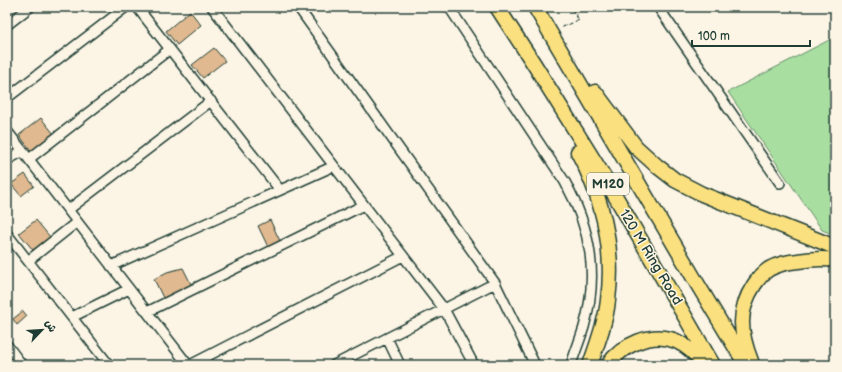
<svg xmlns="http://www.w3.org/2000/svg" width="842" height="372" font-family="'Balsamiq Sans','Playpen Sans Arabic',sans-serif">
<style>
.green{fill:#a9dea1;stroke:#648e6a}
.building{fill:#e0b990;stroke:#1f3d34}
.lines{fill:none;stroke-linecap:round;stroke-linejoin:round}
.minor-casing{stroke:#1f3d34;stroke-width:12}
.highway-casing{stroke:#1f3d34;stroke-width:17}
.path{stroke:#1f3d34;stroke-width:1.5;stroke-dasharray:4 3;stroke-linecap:butt}
.minor{stroke:#fcf5e5;stroke-width:9}
.highway{stroke:#fbe080;stroke-width:14}
.labels{text-anchor:middle;dominant-baseline:central;stroke-width:3;stroke-linejoin:round;paint-order:stroke}
.shield{fill:#fcf5e5;stroke:#617469;stroke-width:1}
.shield-label{font-size:13px;font-weight:bold;fill:#1f3d34}
.street-label{font-size:14px;fill:#1f3d34;stroke:#fcf5e5}
</style>
<rect width="100%" height="100%" fill="#fcf5e5"/>
<filter id="ink" filterUnits="userSpaceOnUse"><feTurbulence type="fractalNoise" baseFrequency=".025" numOctaves="2"/><feDisplacementMap in="SourceGraphic" scale="8" xChannelSelector="R" yChannelSelector="G"/><feConvolveMatrix kernelMatrix="1 2 1 2 8 2 1 2 1" color-interpolation-filters="sRGB"/></filter>
<g filter="url(#ink)">
<path class="green" d="M835,37V235L822,230L728,92Z"/>
<path class="building" d="M190,11L201,25L177,45L166,31Z
M214,48L225,61L203,78L192,65Z
M41,118L54,134L32,152L19,135Z
M25,174L34,186L21,196L11,184Z
M36,220L50,237L33,250L19,233Z
M270,220L280,241L268,247L258,226Z
M183,268L192,286L164,300L154,279L167,272Z
M23,311L27,316L17,325L13,319Z"/>
<g class="lines">
<g class="minor-casing">
<path id="minor" d="M137,7L280,190
M212,7L334,166
M298,7L495,283L535,365
M449,7L565,182C591,229 599,275 584,327C580,340 575,352 571,365
M658,7L780,183
M7,25L30,7
M7,98L126,7
M7,131L188,365
M29,159L170,49
M7,160L23,151
M68,210L211,101
M7,234L109,365
M28,261L77,222
M111,266L334,166L444,309L474,365
M147,312L364,205
M72,317L129,289
M387,338L400,365
M7,345L22,365
M190,365L403,256
M334,365L495,283"/>
</g>
<g class="highway-casing">
<path id="highway" d="M497,7L534,64L606,180L713,365
M535,7L698,285L746,365
M595,92L636,147L657,166L675,180L702,194L835,247
M578,152C603,199 615,247 608,300C606,322 597,344 590,365
M751,361C740,333 737,311 754,285C758,279 763,273 769,269C778,264 788,262 798,261C810,259 823,258 835,260
M608,365C622,345 651,331 676,341C687,346 697,355 704,365"/>
</g>
<path class="path" d="M562,27L579,20L571,7"/>
<use href="#minor" class="minor"/>
<use href="#highway" class="highway"/>
</g>
</g>
<g class="labels">
<rect class="shield" x="587" y="173" width="42" height="22" rx="3"/>
<g class="shield-label">
<text x="608" y="184">M120</text>
</g>
<g class="street-label">
<text transform="translate(651 257) rotate(59)">120 M Ring Road</text>
</g>
</g>
<rect width="842" height="372" fill="none" stroke="#fcf5e5" stroke-width="24"/>
<rect x="12" y="12" width="818" height="348" fill="none" stroke="#1f3d34" stroke-width="1.5" filter="url(#ink)"/>
<g transform="translate(42 330) rotate(65)" stroke="#fcf5e5" stroke-width="3" paint-order="stroke">
<path d="M0-3L7 15L0 10L-7 15Z" fill="#1f3d34"/>
<text y="-6" font-size="11" font-weight="bold" text-anchor="middle" fill="#1f3d34">ش</text>
</g>
<path d="M692 40v6h118v-6" fill="none" stroke="#1f3d34" stroke-width="2"/>
<text x="698" y="40" font-size="12" fill="#1f3d34" stroke="#fcf5e5" stroke-width="3" paint-order="stroke">100 m</text>
</svg>
